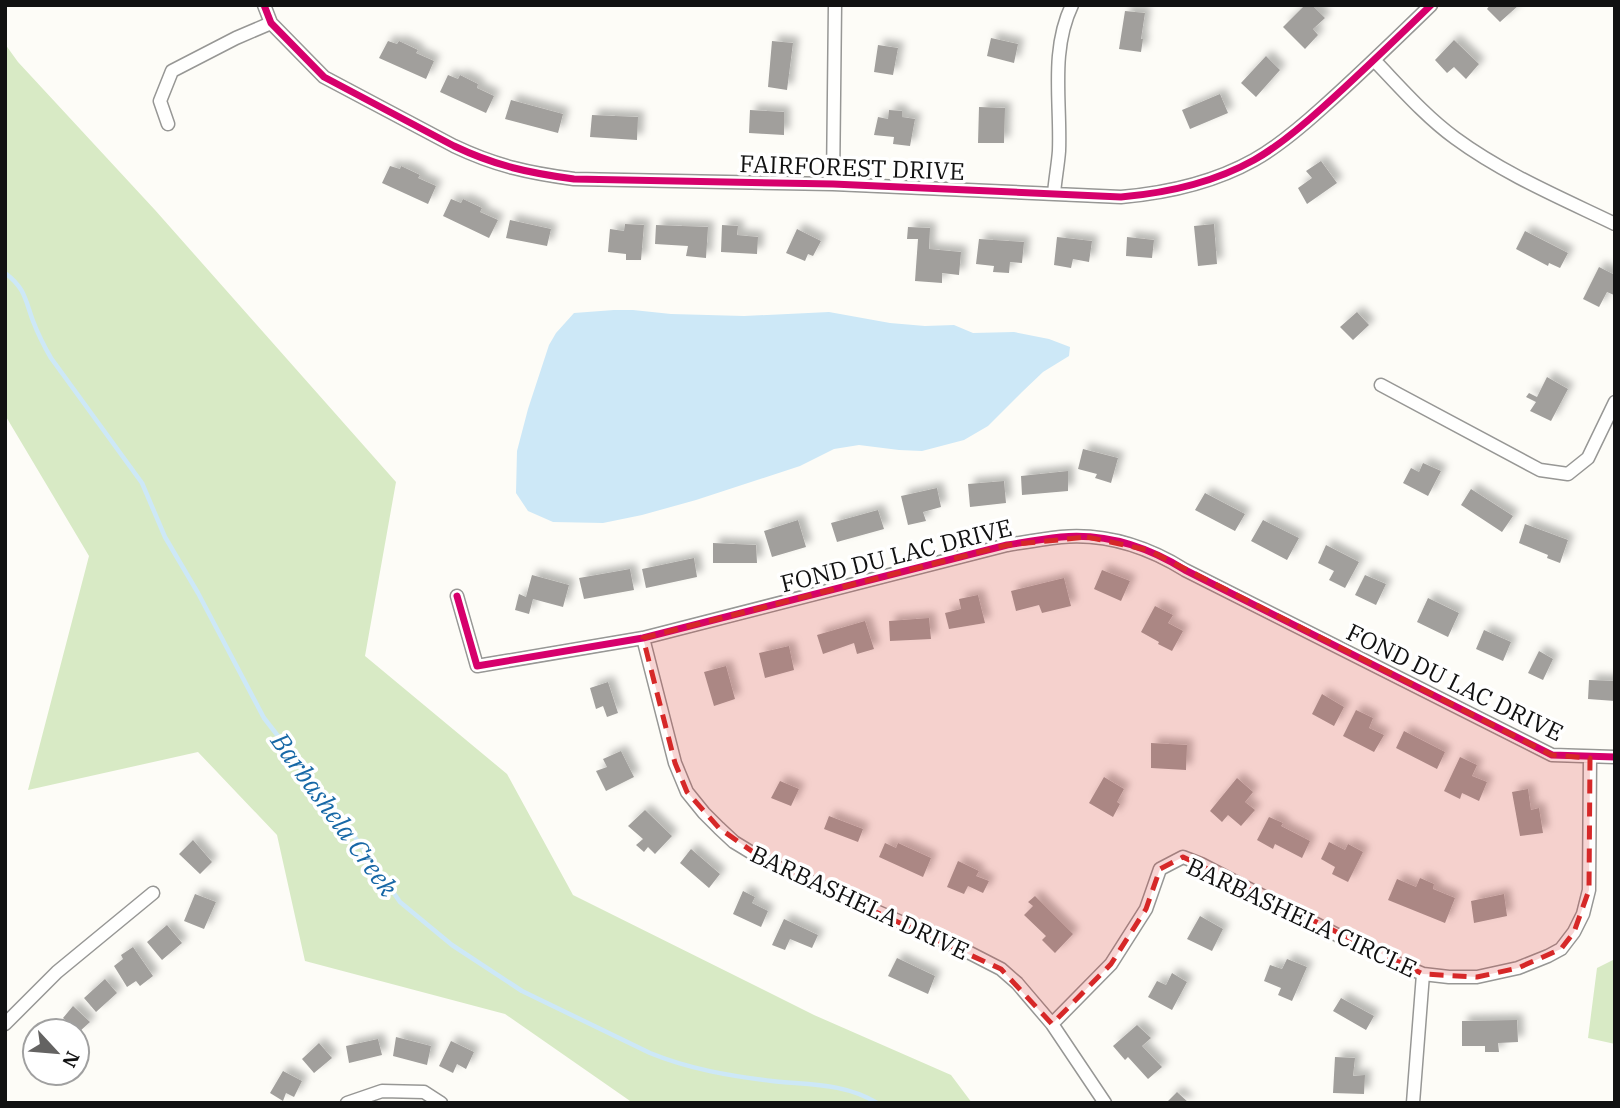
<svg xmlns="http://www.w3.org/2000/svg" width="1620" height="1108" font-family="'IBM Plex Serif',serif">
<style>
.forest{fill:#d8eac5}
.water{fill:#cde8f7}
.lines{fill:none;stroke-linecap:round;stroke-linejoin:round}
.stream{stroke:#cde8f7;stroke-width:4.5}
.building{fill:#a19f9c;filter:url(#shadow)}
.minor-casing{stroke:#979795;stroke-width:15}
.minor{stroke:#fffffe;stroke-width:12}
.cycleway-casing{stroke:#fff;stroke-width:11}
.cycleway{stroke:#d6006c;stroke-width:7}
.marked{fill:#d62828;fill-opacity:0.2;stroke:#d62828;stroke-width:5;stroke-dasharray:14 9;stroke-linejoin:round}
.labels{text-anchor:middle;dominant-baseline:central;stroke-width:7;stroke-linejoin:round;paint-order:stroke}
.street-label{font-size:24px;fill:#111;stroke:#fff}
.water-label{font-size:26px;font-style:italic;fill:#1768a6;stroke:#fff}
</style>
<defs>
<filter id="shadow"><feDropShadow dx="6" dy="-6" stdDeviation="3.5" flood-color="#0004"/></filter>
</defs>
<rect width="100%" height="100%" fill="#fdfcf7"/>
<path class="forest" d="M5,44L18,62L155,210L396,482L365,656L507,774L573,895L814,1015L951,1075L972,1103H633L505,1014L305,961L277,835L198,752L28,790L89,556L5,415Z
M1615,959V1044L1588,1038L1597,968Z"/>
<path class="water" d="M614,310H633L671,314L744,316L829,312L890,323L925,326L954,325L973,333L1014,332L1049,339L1070,347L1069,356L1043,372L1022,392L988,426L964,440L922,451L899,450L859,445L834,449L800,466L696,500L642,515L603,523L553,522L528,511L516,493L517,451L528,409L549,345L556,333L574,313Z"/>
<g class="lines">
<path class="stream" d="M5,273C25,288 25,299 33,321C38,334 44,346 51,358L142,483L165,537L198,593L264,718L341,817L400,902L452,945L522,991L650,1053C689,1069 730,1076 772,1081C808,1085 845,1083 877,1103"/>
</g>
<path class="building" d="M1305,5H1312L1325,18L1313,29L1318,35L1305,49L1283,27Z
M1490,5H1519L1500,22L1487,9Z
M1125,11L1145,13L1141,39H1143L1141,52L1119,49Z
M991,38L1018,44L1014,63L987,56Z
M1454,40L1479,64L1466,79L1454,67L1447,73L1435,60Z
M388,41L397,44L399,41L418,50L416,53L434,61L426,79L379,58Z
M772,41L793,43L787,90L768,87Z
M878,45L898,48L893,75L874,72Z
M1266,56L1280,70L1256,97L1241,83Z
M448,75L458,79L460,75L478,84L477,88L494,96L486,113L440,92Z
M1220,94L1228,113L1190,129L1182,110Z
M511,100L563,114L558,133L505,119Z
M979,107L1005,108L1004,143H978Z
M750,110L784,112V135L749,133Z
M889,110L902,111V117L915,119L910,146L893,144L894,137L874,135L878,117L888,119Z
M592,115L638,117L637,140L590,137Z
M1321,161L1337,183L1307,204L1298,188L1312,178L1306,171Z
M390,166L400,169L401,166L420,175L418,178L436,186L428,204L382,183Z
M451,199L461,203L463,199L482,208L480,212L498,220L489,238L443,216Z
M510,220L551,229L547,246L506,238Z
M625,224L644,225L641,260H626V254L608,252L610,229L624,231Z
M1214,224L1217,264L1198,266L1194,226Z
M656,225L708,227L706,258L686,256L688,246L655,244Z
M722,225L738,226L737,235L758,237L757,254L721,252Z
M908,227L930,228L929,249L961,252L959,275L942,273V283L915,281L918,239H907Z
M797,229L821,241L813,256L808,254L805,261L786,253Z
M1525,231L1568,253L1560,268L1549,263L1548,266L1516,249Z
M1057,237L1092,241L1089,262L1073,259L1071,268L1054,265Z
M1127,237L1154,240L1152,258L1126,256Z
M979,239L1024,242L1022,263L1010,262L1009,273L993,272L994,266L976,264Z
M1599,267L1615,275L1614,295L1607,292L1599,307L1583,299Z
M1357,312L1369,325L1353,340L1340,327Z
M1547,377L1568,389L1551,421L1530,411L1536,402L1526,397L1529,393L1537,397Z
M1083,449L1118,458L1111,483L1095,478L1097,474L1078,469Z
M1423,463L1441,471L1428,496L1403,483L1411,468L1419,472Z
M1068,471V491L1022,495L1021,476Z
M1004,481L1006,503L970,507L968,484Z
M937,488L941,507L923,512L926,521L908,525L901,496Z
M1471,489L1513,516L1502,532L1461,505Z
M1205,493L1245,514L1235,531L1195,510Z
M878,510L884,529L837,542L831,523Z
M798,520L806,547L772,557L764,531Z
M1263,520L1299,538L1287,560L1251,541Z
M1525,524L1568,540L1560,563L1547,558L1548,555L1519,543Z
M713,543L756,545L757,563H713Z
M1326,545L1359,562L1345,588L1329,580L1334,571L1318,563Z
M694,558L697,577L646,588L642,569Z
M630,569L634,590L584,599L579,578Z
M1102,570L1130,581L1121,601L1094,589Z
M532,575L569,585L563,607L533,599L529,614L515,610L519,594L526,597Z
M1365,575L1386,584L1376,605L1355,595Z
M1064,578L1071,606L1042,613L1039,605L1016,611L1011,591Z
M978,595L985,623L949,629L945,613L961,609L959,599Z
M1428,598L1459,613L1448,637L1417,622Z
M1155,606L1173,615L1168,623L1183,631L1172,651L1158,644L1159,642L1141,632Z
M929,618L931,639L890,641L889,621Z
M865,621L874,649L857,654L854,643L823,654L817,635Z
M1484,630L1511,642L1503,661L1476,649Z
M789,646L794,670L765,678L759,653Z
M1539,651L1553,659L1543,680L1528,673Z
M726,666L735,699L714,706L704,672Z
M1589,680L1615,681V701L1588,699Z
M608,682L618,713L607,717L603,706L596,709L590,688Z
M1322,694L1344,707L1334,726L1312,714Z
M1356,710L1373,718L1369,728L1384,735L1374,752L1343,736Z
M1404,731L1445,752L1437,769L1396,748Z
M1151,743L1187,745L1186,770L1151,768Z
M621,751L634,777L606,791L596,771L607,767L603,759Z
M1460,757L1477,765L1472,776L1487,782L1479,801L1462,793L1460,799L1444,791Z
M1104,777L1124,789L1117,802L1120,804L1113,817L1089,803Z
M1237,778L1253,792L1245,802L1255,810L1241,826L1228,815L1222,822L1210,811Z
M780,781L799,789L791,806L771,798Z
M1528,789L1531,810L1539,808L1543,833L1520,836L1512,792Z
M645,810L672,836L655,854L648,847L644,852L636,845L643,839L628,826Z
M829,816L863,829L858,842L824,829Z
M1269,817L1283,823L1281,826L1310,841L1302,858L1275,844L1273,849L1257,840Z
M193,840L212,862L200,874L179,854Z
M1329,842L1345,850L1348,844L1363,852L1348,882L1332,874L1335,867L1321,859Z
M885,843L896,848L898,843L931,858L923,877L879,857Z
M691,849L720,874L709,888L680,863Z
M958,861L979,871L976,876L989,881L983,893L968,886L964,894L947,887Z
M1420,878L1434,884L1433,889L1455,898L1445,923L1388,900L1397,879L1416,887Z
M743,891L755,897L752,903L768,911L761,927L733,914Z
M195,894L216,902L204,929L184,921Z
M1504,894L1507,916L1474,923L1471,901Z
M1035,896L1073,934L1055,953L1042,940L1046,936L1024,915L1033,906L1028,902Z
M1200,916L1223,929L1212,951L1187,939Z
M784,919L818,935L812,948L790,939L785,950L772,945Z
M167,925L182,943L162,960L147,942Z
M133,947L153,976L140,986L136,981L127,987L114,966L123,959L121,955Z
M897,958L935,976L928,994L888,976Z
M1287,959L1307,967L1292,1001L1278,995L1281,988L1264,981L1270,965L1282,969Z
M1172,973L1187,982L1172,1010L1148,997L1157,981L1166,985Z
M105,979L117,993L96,1012L84,998Z
M1341,998L1374,1016L1366,1030L1333,1011Z
M73,1006L90,1022L79,1032L63,1018Z
M1517,1020L1518,1042L1498,1043L1499,1052H1485V1046H1462V1021Z
M1137,1025L1151,1038L1142,1046L1162,1067L1148,1079L1128,1057L1125,1060L1113,1046Z
M396,1037L431,1046L427,1065L393,1056Z
M378,1039L382,1055L349,1063L346,1046Z
M451,1041L474,1052L466,1069L457,1064L453,1073L439,1066Z
M319,1043L332,1058L314,1073L302,1059Z
M1335,1057L1355,1058L1353,1076L1365,1075L1364,1094L1333,1093Z
M283,1071L302,1081L294,1097L286,1093L283,1101L270,1093Z
M1177,1092L1189,1103H1166Z"/>
<g class="lines">
<g class="minor-casing">
<path id="minor" d="M264,5L271,23L324,77L454,146C496,166 529,173 574,179L833,184L1121,197C1167,193 1213,183 1254,160C1279,146 1301,127 1322,108C1359,75 1395,40 1431,5
M1374,60C1400,87 1425,116 1455,138C1504,174 1561,198 1615,224
M168,124L160,101L172,71L236,38L271,23
M833,184L835,5
M1054,194C1055,180 1058,165 1059,151C1061,102 1050,51 1072,5
M1381,385L1540,470L1568,474L1588,458L1615,402
M457,596L477,666L643,638L1007,545C1025,542 1043,539 1061,537C1106,533 1148,547 1185,570L1552,755L1615,757
M643,638L675,763L687,792L704,813L719,828L734,842L770,864L966,951L1001,969L1017,983L1052,1024L1105,1103
M5,1024L57,972L153,893
M1052,1024L1111,964L1146,909L1160,869L1183,857L1201,864L1366,950L1423,974L1449,977H1477L1518,968L1548,956L1561,949L1574,932L1583,914L1589,890L1590,758
M347,1103L382,1091L424,1092L441,1103
M1413,1103L1423,974"/>
</g>
<use href="#minor" class="minor"/>
<g class="cycleway-casing">
<path id="cycleway" d="M264,5L271,23L324,77L454,146C496,166 529,173 574,179L833,184L1121,197C1167,193 1213,183 1254,160C1279,146 1301,127 1322,108C1359,75 1395,40 1431,5
M457,596L477,666L643,638L1007,545C1025,542 1043,539 1061,537C1106,533 1148,547 1185,570L1552,755L1615,757"/>
</g>
<use href="#cycleway" class="cycleway"/>
</g>
<path class="marked" d="M1087,537L1148,550L1552,755L1590,758L1589,890L1574,932L1561,949L1518,968L1477,977L1423,974L1183,857L1160,869L1146,909L1111,964L1052,1024L1001,969L770,864L719,828L687,792L675,763L643,638L1007,545Z"/>
<g class="labels">
<g class="street-label">
<text transform="translate(852 167) rotate(2)">FAIRFOREST DRIVE</text>
<text transform="translate(896 555) rotate(-14)">FOND DU LAC DRIVE</text>
<text transform="translate(1455 682) rotate(26)">FOND DU LAC DRIVE</text>
<text transform="translate(860 902) rotate(25)">BARBASHELA DRIVE</text>
<text transform="translate(1302 917) rotate(25)">BARBASHELA CIRCLE</text>
</g>
<g class="water-label">
<text transform="translate(335 814) rotate(54)">Barbashela Creek</text>
</g>
</g>
<rect width="1620" height="1108" fill="none" stroke="#111111" stroke-width="14"/>
<g transform="translate(56 1052) rotate(116)"><circle r="33" fill="#ffffff" stroke="#a0a0a0" stroke-width="2"/>
<path d="M0-5L12 26L0 18L-12 26Z" fill="#646362"/>
<text y="-10" font-size="19" font-weight="bold" text-anchor="middle" fill="#111111">N</text>
</g>
</svg>
